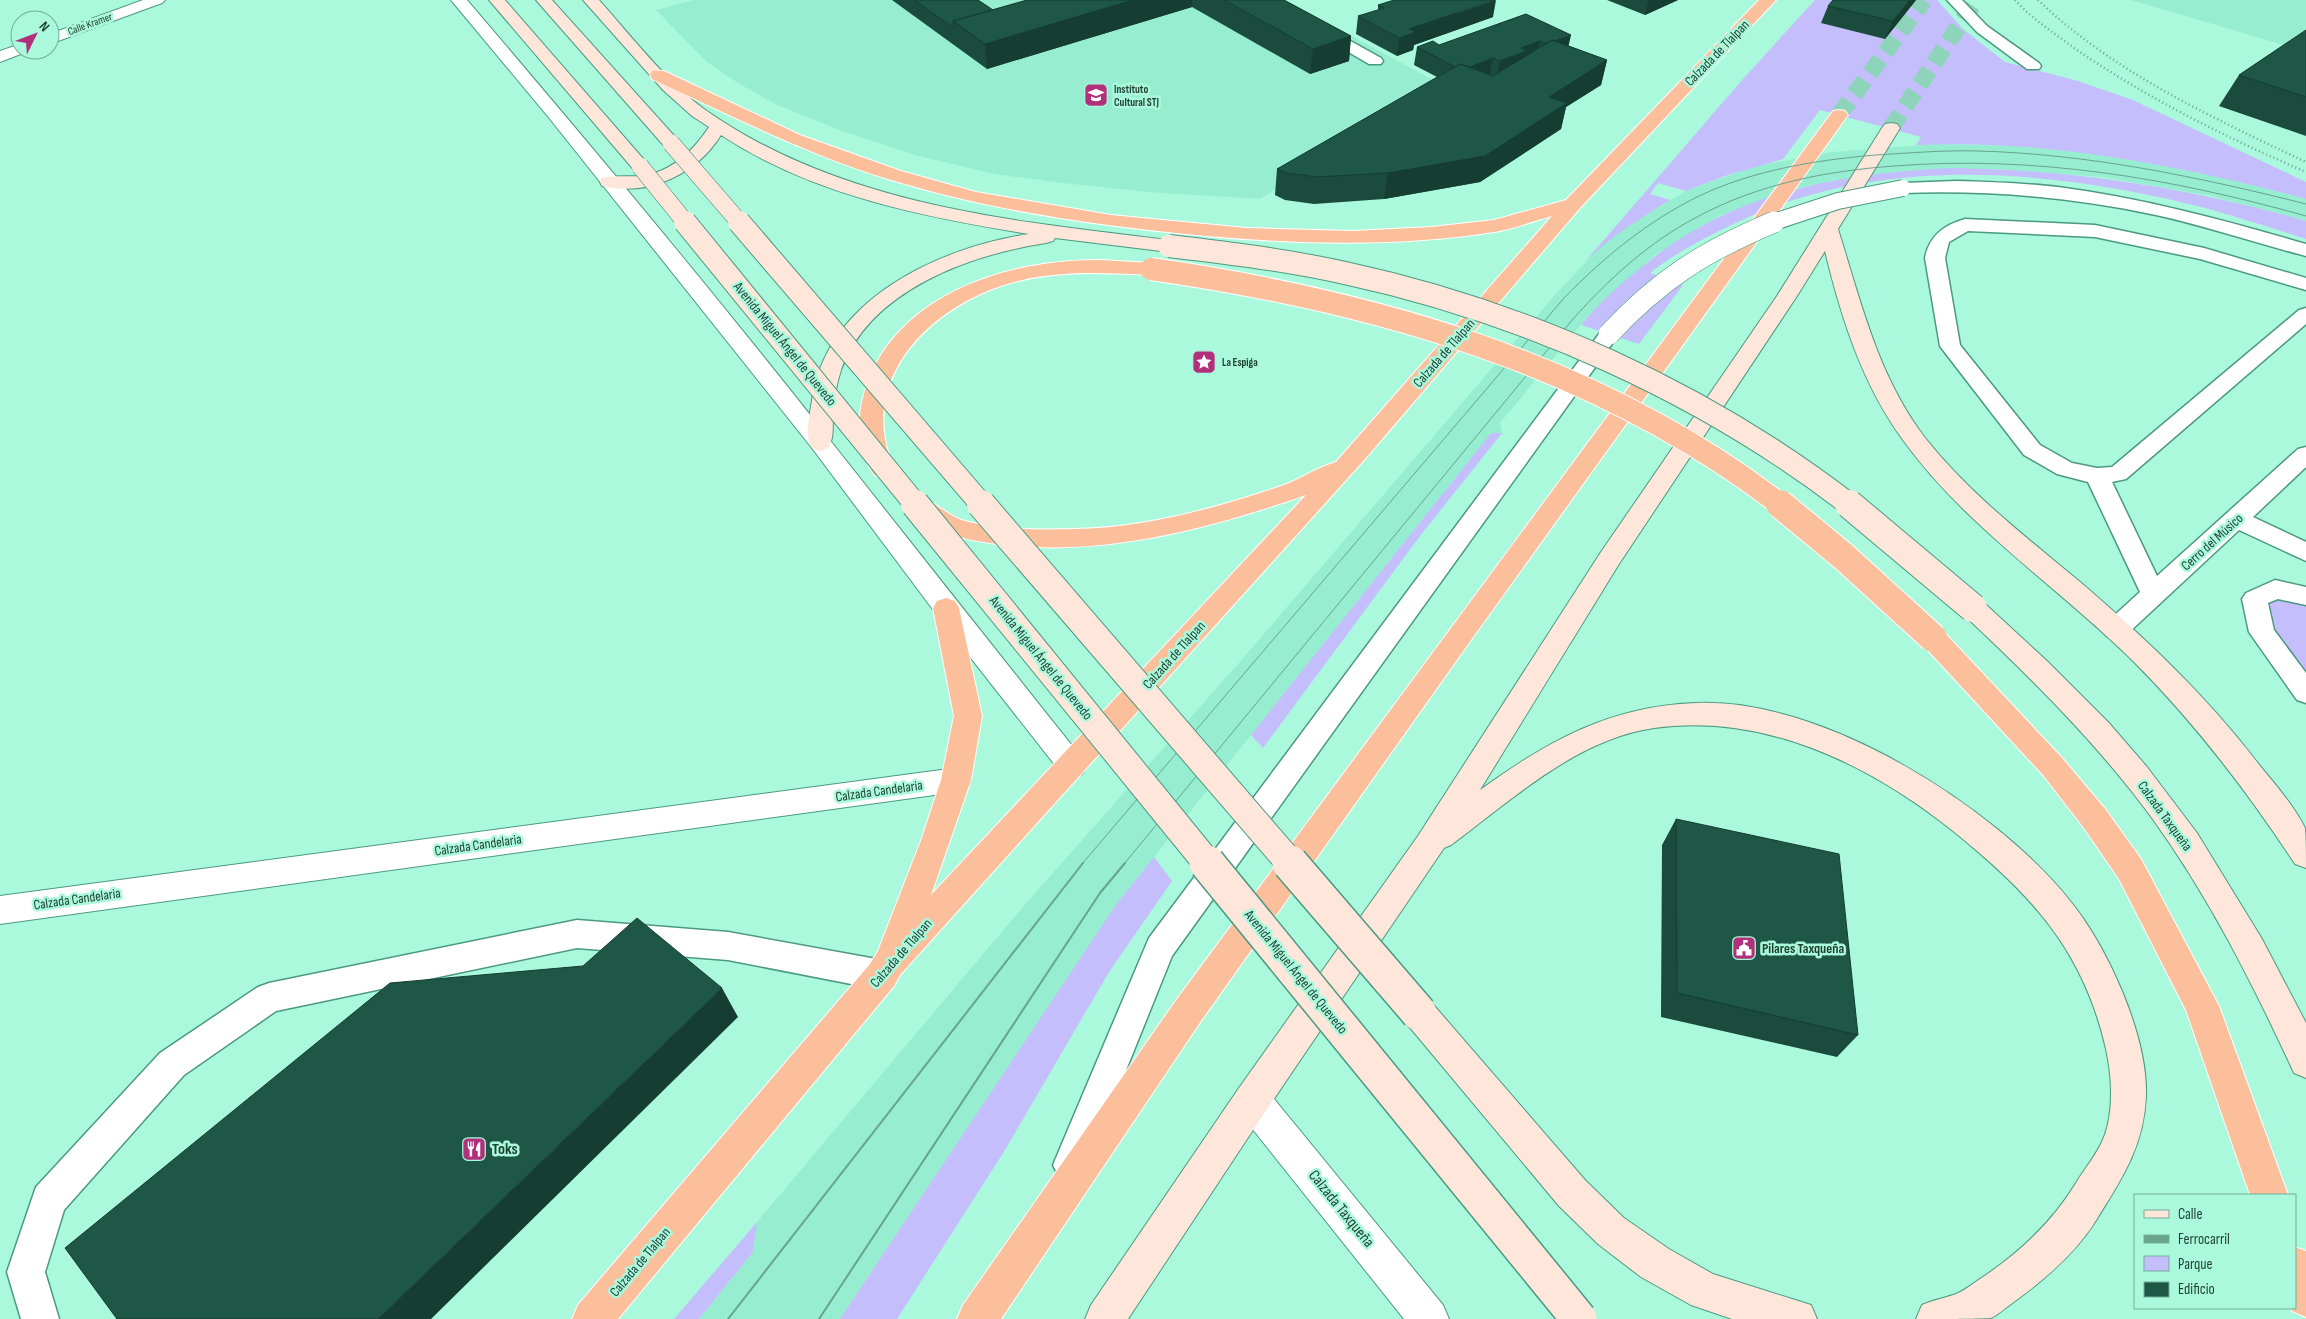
<svg xmlns="http://www.w3.org/2000/svg" width="2306" height="1319" font-family="'Sofia Sans Condensed',sans-serif">
<style>
.built{fill:#96edcf}
.green{fill:#c5befc}
.lines{fill:none;stroke-linecap:round;stroke-linejoin:round}
.secondary-tunnel{stroke:#8ed4bb;stroke-width:17;stroke-dasharray:17 9;stroke-linecap:butt}
.trunk-tunnel{stroke:#8ed4bb;stroke-width:17;stroke-dasharray:17 9;stroke-linecap:butt}
.service-casing{stroke:#4b9980;stroke-width:3}
.minor-casing{stroke:#4b9980;stroke-width:2}
.tertiary-casing{stroke:#4b9980;stroke-width:2}
.secondary-casing{stroke:#4b9980;stroke-width:2}
.trunk-casing{stroke:#fff;stroke-width:2}
.service{fill:#fff;fill-rule:evenodd}
.minor{fill:#fff;fill-rule:evenodd}
.tertiary{fill:#fff;fill-rule:evenodd}
.secondary{fill:#fee7da;fill-rule:evenodd}
.trunk{fill:#fcbf9c;fill-rule:evenodd}
.tram-far1{stroke:#69a38e;stroke-width:1}
.tram{stroke:#69a38e;stroke-width:2}
.rail{stroke:#69a38e;stroke-width:2.5;stroke-dasharray:1 3;stroke-linecap:butt}
.service-bridge-far1-casing{stroke:#4b9980;stroke-width:18;stroke-linecap:butt}
.service-bridge-casing{stroke:#4b9980;stroke-width:22;stroke-linecap:butt}
.secondary-bridge-far3-casing{stroke:#4b9980;stroke-width:18;stroke-linecap:butt}
.secondary-bridge-far2-casing{stroke:#4b9980;stroke-width:24;stroke-linecap:butt}
.secondary-bridge-far1-casing{stroke:#4b9980;stroke-width:30;stroke-linecap:butt}
.secondary-bridge-casing{stroke:#4b9980;stroke-width:38;stroke-linecap:butt}
.trunk-bridge-far1-casing{stroke:#fff;stroke-width:24;stroke-linecap:butt}
.trunk-bridge-casing{stroke:#fff;stroke-width:30;stroke-linecap:butt}
.service-bridge-far1{stroke:#fff;stroke-width:16}
.service-bridge{stroke:#fff;stroke-width:21}
.secondary-bridge-far3{stroke:#fee7da;stroke-width:17}
.secondary-bridge-far2{stroke:#fee7da;stroke-width:22}
.secondary-bridge-far1{stroke:#fee7da;stroke-width:28}
.secondary-bridge{stroke:#fee7da;stroke-width:35}
.trunk-bridge-far1{stroke:#fcbf9c;stroke-width:22}
.trunk-bridge{stroke:#fcbf9c;stroke-width:28}
.wall{fill:#1a4b3c}
.shaded-wall{fill:#153d31}
.building{fill:#1e5746;stroke:#153d31}
.labels{text-anchor:middle;dominant-baseline:central;stroke-width:5;stroke-linejoin:round;paint-order:stroke}
.far-street-label{font-size:11px;fill:#204135;stroke:#aaf9dd}
.far-poi-label{font-size:11px;font-weight:bold;fill:#204135;stroke:#aaf9dd;text-anchor:start}
.street-label{font-size:14px;fill:#204135;stroke:#aaf9dd}
.poi-label{font-size:14px;font-weight:bold;fill:#204135;stroke:#aaf9dd;text-anchor:start}
.near-poi-label{font-size:16px;font-weight:bold;fill:#204135;stroke:#aaf9dd;text-anchor:start}
.near-street-label{font-size:16px;fill:#204135;stroke:#aaf9dd}
</style>
<rect width="100%" height="100%" fill="#aaf9dd"/>
<path class="built" d="M694,0H1285L1446,87L1260,199L1149,192L1063,183L994,174L915,155L842,131L775,104L738,83L707,62L656,10Z
M2131,0H2306V52L2301,50Z
M1939,144L2018,146L2092,153L2206,173L2306,199V221L2211,196L2103,177L1994,169L1902,171L1831,181L1792,189L1722,215L1655,255L1588,316L1500,423L1502,433H1491L1115,906L840,1319H699L753,1252L757,1222L1022,908L1238,664L1554,296L1602,245L1626,227L1686,191L1756,166L1832,152Z"/>
<path class="green" d="M1815,0H1937L1963,29L2005,62L2078,81L2133,100L2306,182V199C2179,165 2048,139 1916,145L1921,137L1820,110L1783,159L1725,176L1686,191L1658,183L1650,194L1670,200C1639,219 1610,237 1584,263L1743,79Z
M1952,168C2077,170 2185,187 2306,221V239C2262,225 2217,210 2172,200C2022,166 1861,158 1721,230C1697,242 1671,256 1650,273L1683,285L1639,344L1581,325C1596,306 1614,290 1633,274C1727,193 1831,174 1952,168Z
M1491,433H1502L1420,536L1263,748L1251,735Z
M2306,596V697L2255,599Z
M1154,857L1172,881L1109,972L1005,1150L897,1319H840L1115,906Z
M757,1222L753,1252L699,1319H674Z"/>
<g class="lines">
<path class="secondary-tunnel" d="M1891,128L1976,0"/>
<path class="trunk-tunnel" d="M1839,115L1924,0"/>
<g class="service-casing">
<path id="service" d="M1259,0H1277L1381,58L1383,61L1381,64H1369Z
M1947,0H1962L1987,26L2039,63L2041,66L2039,69H2027L1977,32Z
M1956,181C1990,182 2024,183 2058,187C2142,198 2224,220 2306,244V256C2256,243 2206,226 2156,215C2072,197 1989,190 1903,193L1897,192L1894,188L1897,184L1903,183Z
M1965,219L2095,225L2204,248L2306,278V290L2200,259L2095,237L1968,231L1949,242L1945,258L1960,345L2040,445L2072,463L2097,468L2112,467L2299,310L2306,308V324L2126,479L2112,482L2157,576L2298,449L2306,447V467L2253,517L2306,542V561L2239,530L2125,636L2116,639L2107,636L2103,629L2107,622L2140,592L2088,482L2057,474L2024,455L1943,350L1940,346L1925,258C1929,236 1944,225 1965,219Z
M1609,328L1616,330L1619,334L1172,956L1083,1177L1071,1183L1059,1177L1053,1165L1149,938L1602,330Z
M2275,580L2306,587V605L2278,599L2268,603L2274,630L2306,673V703L2297,700L2249,632L2242,599L2246,593Z
M577,920L728,932L882,960L893,965L898,975L893,985L882,990L728,960L577,948L276,1011L184,1075L64,1210L45,1272L59,1319H21L7,1272L36,1187L160,1053L258,987L269,983Z"/>
</g>
<g class="minor-casing">
<path id="minor" d="M143,0H165L162,3L50,44V34Z
M20,44V50H27L26,52L0,62V51Z
M1252,1083L1265,1088L1443,1305L1449,1319H1404L1239,1112L1234,1100L1239,1088Z"/>
</g>
<g class="tertiary-casing">
<path id="tertiary" d="M451,0H467C590,144 712,290 829,439C913,545 997,652 1082,758L1087,766L1082,774L1072,778L1062,774L937,615L812,448L550,119Z
M956,768L967,771L971,780L967,789L956,792L0,924V896Z"/>
</g>
<g class="secondary-casing">
<path id="secondary" d="M489,0H505L646,162L649,166L646,170H634Z
M536,0H552L677,139L680,143L677,147H665Z
M583,0H599C632,37 664,79 704,109C840,205 1009,221 1169,240L1176,242L1179,246L1176,250L1169,252L1055,238L1053,241L1046,243C969,255 870,290 841,370C837,383 834,397 833,411C832,423 835,438 828,448L820,451L812,448C804,437 810,414 812,400C827,299 938,248 1029,234C923,217 812,195 721,135C697,174 649,197 602,186L600,182L602,178C615,175 629,177 641,176C672,172 693,151 709,127L692,116L663,90Z
M1891,123L1897,124L1900,128L1838,229C1861,302 1878,377 1926,439C1969,493 2026,537 2079,581C2143,636 2205,694 2257,762C2272,781 2294,805 2305,828C2306,838 2306,857 2306,868L2295,864C2247,791 2195,723 2133,661C2058,587 1965,526 1903,440C1862,384 1841,317 1825,251L1797,296L1619,564L1480,790C1548,741 1610,706 1696,703C1821,697 1995,806 2071,902C2108,948 2148,1036 2146,1096C2144,1147 2121,1180 2095,1222C2074,1255 2043,1281 2011,1304C2005,1308 1998,1315 1991,1318C1981,1319 1930,1319 1916,1319L1922,1305C1933,1300 1945,1298 1956,1294C1966,1290 1976,1281 1986,1275C2022,1250 2053,1221 2076,1183C2085,1168 2098,1153 2104,1137C2114,1111 2112,1076 2106,1049C2083,949 2031,894 1953,831C1869,764 1765,713 1654,728C1577,739 1511,800 1451,845L1444,848L1265,1112L1128,1319H1085L1091,1305L1239,1088L1418,836L1601,552L1777,296L1882,128L1885,124Z
M1973,598L1982,601L2047,661L2109,723L2147,767L2197,833L2262,939L2306,1023V1078L2294,1073C2253,984 2209,897 2152,818C2097,743 2031,678 1964,615L1960,608L1964,601Z
M1419,997L1431,1002L1585,1180L1624,1218L1669,1249L1713,1274L1811,1305L1817,1319H1732L1691,1305L1641,1277L1598,1244L1559,1206L1407,1024L1402,1013L1407,1002Z"/>
</g>
<g class="trunk-casing">
<path id="trunk" d="M1759,0H1776L1580,208L1365,459L900,975L894,986L618,1319H572L578,1305L870,964L878,951L922,838L941,780L954,716L933,608L937,601L946,598L955,601L959,608L982,716L971,780L931,895L1306,495C1200,532 1084,562 972,540C950,535 919,527 907,506L910,500C931,494 945,516 965,521C1000,530 1037,530 1074,529C1145,528 1217,508 1284,485C1302,478 1318,467 1336,462L1552,216C1533,221 1514,229 1494,232C1393,248 1288,244 1186,234C1086,224 985,209 888,179C806,154 730,115 652,79L650,75L652,71H664L800,135L901,171L976,192L1111,215L1246,228L1353,231L1431,227L1494,220L1566,200Z
M1839,110L1845,111L1848,115L1471,640L1201,1021L1001,1319H957L963,1305L1177,999L1833,111Z
M1101,260L1151,263L1158,265L1161,269L1158,273L1151,275C1107,273 1062,270 1018,281C934,302 854,377 894,469L890,475L882,477L874,475C859,451 856,420 864,394C892,295 1008,259 1101,260Z
M1933,628L1943,631L2063,759L2106,810L2141,859L2219,1006L2288,1195H2250L2186,1010L2119,879L2084,828L2043,775L1923,645L1919,638L1923,631Z
M2295,1247L2306,1251V1317L2292,1311L2291,1308H2295Z"/>
</g>
<use href="#service" class="service"/>
<use href="#minor" class="minor"/>
<use href="#tertiary" class="tertiary"/>
<use href="#secondary" class="secondary"/>
<use href="#trunk" class="trunk"/>
<path class="tram-far1" d="M1082,864L1564,298C1604,257 1648,221 1699,196C1754,170 1816,160 1876,155C1910,153 1944,150 1978,151C2089,154 2199,177 2306,204
M1124,864L1573,319C1609,279 1649,242 1697,217C1758,184 1826,171 1894,166C2035,155 2171,178 2306,216"/>
<path class="tram" d="M728,1319L1083,863
M819,1319L1100,893L1125,863"/>
<path class="rail" d="M2015,0C2032,19 2054,33 2074,48C2147,98 2225,137 2306,172
M2038,0C2113,72 2213,118 2306,162"/>
<g class="service-bridge-far1-casing">
<path id="service-bridge-far1" d="M1771,223L1838,201L1903,188"/>
</g>
<g class="service-bridge-casing">
<path id="service-bridge" d="M1609,334C1660,279 1705,251 1774,222"/>
</g>
<g class="secondary-bridge-far3-casing">
<path id="secondary-bridge-far3" d="M671,143L740,223
M640,166L686,223"/>
</g>
<g class="secondary-bridge-far2-casing">
<path id="secondary-bridge-far2" d="M685,222L916,505
M739,222L982,505
M1169,246C1228,253 1287,260 1345,273C1525,312 1704,392 1850,505"/>
</g>
<g class="secondary-bridge-far1-casing">
<path id="secondary-bridge-far1" d="M915,504L1208,864
M981,504L1291,864
M1849,504L1973,608"/>
</g>
<g class="secondary-bridge-casing">
<path id="secondary-bridge" d="M1207,863L1579,1319
M1290,863L1419,1013"/>
</g>
<g class="trunk-bridge-far1-casing">
<path id="trunk-bridge-far1" d="M1151,269C1375,301 1599,365 1781,505"/>
</g>
<g class="trunk-bridge-casing">
<path id="trunk-bridge" d="M1780,504L1843,556L1933,638"/>
</g>
<use href="#service-bridge-far1" class="service-bridge-far1"/>
<use href="#service-bridge" class="service-bridge"/>
<use href="#secondary-bridge-far3" class="secondary-bridge-far3"/>
<use href="#secondary-bridge-far2" class="secondary-bridge-far2"/>
<use href="#secondary-bridge-far1" class="secondary-bridge-far1"/>
<use href="#secondary-bridge" class="secondary-bridge"/>
<use href="#trunk-bridge-far1" class="trunk-bridge-far1"/>
<use href="#trunk-bridge" class="trunk-bridge"/>
</g>
<path class="wall" d="M892,0H978L993,10L1027,0H1284L1351,36L1349,61L1310,74L1192,7L987,69Z
M1607,0H1678L1645,15Z
M1833,0H1916L1885,39L1821,23L1828,6Z
M1378,5L1493,17L1414,45L1413,50L1397,56L1356,34L1358,16L1378,10Z
M1526,14L1569,46L1607,60L1601,85L1566,107L1561,129L1480,182L1384,199L1314,204L1285,200L1275,195L1277,169L1437,77L1414,65L1417,47L1439,45Z
M2306,30V136L2219,106L2239,75Z
M1676,819L1858,1035L1837,1057L1661,1017L1662,845Z"/>
<path class="shaded-wall" d="M1133,0H1192V7L987,69L985,44Z
M1496,0L1493,17L1414,45L1413,50L1397,56L1399,38L1409,29Z
M1649,0H1678L1645,15Z
M1910,0H1916L1885,39L1893,21Z
M1571,35L1567,53L1546,44Z
M1351,36L1349,61L1310,74L1313,49Z
M1540,41L1536,59L1496,79L1500,61L1521,48Z
M1493,58L1489,76L1461,70Z
M1607,60L1601,85L1566,107L1561,129L1480,182L1384,199L1388,173L1549,97Z
M722,988L738,1017L431,1319H378Z"/>
<path class="building" d="M914,0H978L993,10L953,21L954,28Z
M1027,0H1133L985,44L953,21Z
M1224,0H1284L1351,36L1313,49Z
M1394,0H1495L1409,29L1416,32L1399,38L1358,16L1384,8L1378,5Z
M1833,0H1910L1893,21L1828,6Z
M1526,14L1571,35L1554,41L1552,40L1546,44L1540,41L1521,48L1527,51L1500,61L1493,58L1470,67L1460,64L1455,67L1417,47L1433,41L1439,45Z
M2306,30V97L2239,75Z
M1552,40L1607,60L1549,97L1567,103L1485,156L1388,173L1317,177L1287,173L1277,169L1460,64L1493,76Z
M1676,819L1839,854L1858,1035L1677,993Z
M637,918L722,988L378,1319H117L65,1248L390,983L583,966Z"/>
<defs>
<g id="school-square" transform="scale(1.25)"><rect x="-9" y="-9" width="18" height="18" rx="4" fill="#b2307b" stroke="#aaf9dd"/><path d="M0-5L7-2L0 1L-7-2ZM-4 1L0 2.5L4 1V4Q0 6-4 4Z" fill="#fff"/></g>
<g id="sight-square" transform="scale(1.25)"><rect x="-9" y="-9" width="18" height="18" rx="4" fill="#b2307b" stroke="#aaf9dd"/><path d="M0-6L1.8-2.2L6-1.7L2.9 1.2L3.7 5.4L0 3.3L-3.7 5.4L-2.9 1.2L-6-1.7L-1.8-2.2Z" fill="#fff"/></g>
<g id="civic-square" transform="scale(1.25)"><rect x="-9" y="-9" width="18" height="18" rx="4" fill="#b2307b" stroke="#aaf9dd"/><path d="M-.6-6.5H3V-4.5H.6V-3L4-1V1h2V6H-6V1h2V-1L-.6-3ZM-1.2 2.5V6h2.4V2.5Z" fill="#fff"/></g>
<g id="restaurant-square" transform="scale(1.25)"><rect x="-9" y="-9" width="18" height="18" rx="4" fill="#b2307b" stroke="#aaf9dd"/><path d="M-5-6h1v4h1v-4h1v4h1v-4h1v5L-1.5 .5V6h-2V.5L-5-1ZM5-6V6H3V1.5H1.5Q1.5-4 5-6Z" fill="#fff"/></g>
</defs>
<g fill-rule="evenodd">
<use href="#school-square" x="1096" y="95"/>
<use href="#sight-square" x="1204" y="362"/>
<use href="#civic-square" x="1744" y="948"/>
<use href="#restaurant-square" x="474" y="1149"/>
</g>
<g class="labels">
<g class="far-street-label">
<text transform="translate(90 24) rotate(-20)">Calle Kramer</text>
</g>
<g class="far-poi-label">
<text x="1114" y="89">Instituto<tspan x="1114" dy="13">Cultural STJ</tspan></text>
<text x="1222" y="362">La Espiga</text>
</g>
<g class="street-label">
<text transform="translate(1717 53) rotate(-46)">Calzada de Tlalpan</text>
<text transform="translate(785 344) rotate(51)">Avenida Miguel Ángel de Quevedo</text>
<text transform="translate(1444 353) rotate(-49)">Calzada de Tlalpan</text>
<text transform="translate(2212 542) rotate(-42)">Cerro del Músico</text>
<text transform="translate(1174 655) rotate(-48)">Calzada de Tlalpan</text>
<text transform="translate(1041 658) rotate(51)">Avenida Miguel Ángel de Quevedo</text>
<text transform="translate(879 791) rotate(-8)">Calzada Candelaria</text>
<text transform="translate(2165 816) rotate(54)">Calzada Taxqueña</text>
<text transform="translate(478 845) rotate(-8)">Calzada Candelaria</text>
<text transform="translate(77 899) rotate(-8)">Calzada Candelaria</text>
<text transform="translate(901 953) rotate(-49)">Calzada de Tlalpan</text>
<text transform="translate(1296 972) rotate(51)">Avenida Miguel Ángel de Quevedo</text>
<text transform="translate(640 1262) rotate(-50)">Calzada de Tlalpan</text>
</g>
<g class="poi-label">
<text x="1762" y="948">Pilares Taxqueña</text>
</g>
<g class="near-poi-label">
<text x="492" y="1149">Toks</text>
</g>
<g class="near-street-label">
<text transform="translate(1341 1209) rotate(51)">Calzada Taxqueña</text>
</g>
</g>
<rect x="2134" y="1194" width="162" height="115" fill="#aaf9dd" stroke="#73af9a"/>
<rect x="2144" y="1210" width="25" height="8" fill="#fee7da" stroke="#73af9a"/>
<text x="2178" y="1219" font-size="15" fill="#204135">Calle</text>
<rect x="2144" y="1235" width="25" height="8" fill="#69a38e" stroke="#73af9a"/>
<text x="2178" y="1244" font-size="15" fill="#204135">Ferrocarril</text>
<rect x="2144" y="1256" width="25" height="15" fill="#c5befc" stroke="#73af9a"/>
<text x="2178" y="1269" font-size="15" fill="#204135">Parque</text>
<rect x="2144" y="1282" width="25" height="15" fill="#1e5746" stroke="#73af9a"/>
<text x="2178" y="1294" font-size="15" fill="#204135">Edificio</text>
<g transform="translate(35 35) rotate(48)"><circle r="24" fill="#aaf9dd" stroke="#73af9a"/>
<path d="M0-4L9 19L0 12L-9 19Z" fill="#b2307b"/>
<text y="-8" font-size="14" font-weight="bold" text-anchor="middle" fill="#204135">N</text>
</g>
</svg>
